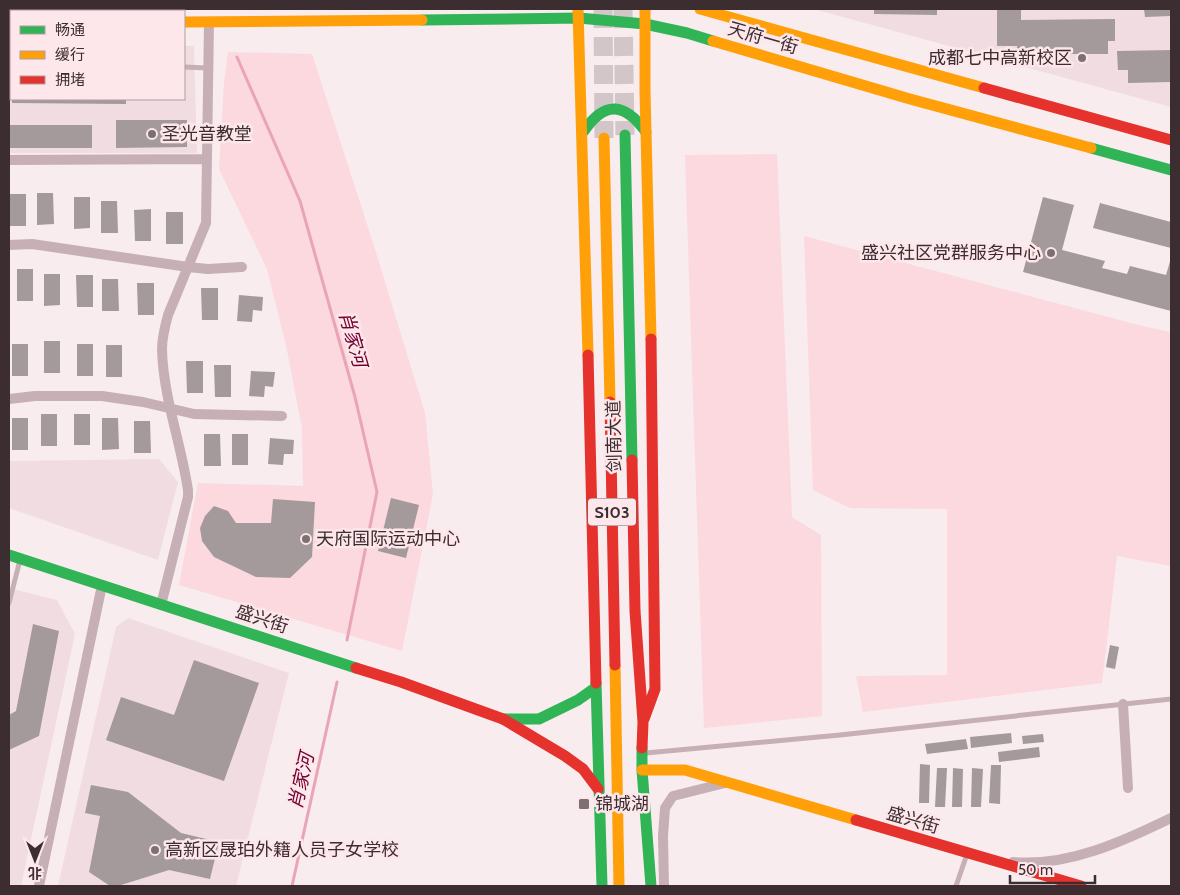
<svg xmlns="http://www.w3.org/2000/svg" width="1180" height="895" font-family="Cabin,'Noto Sans SC',sans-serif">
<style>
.built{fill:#f1dde1}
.green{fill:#fcd8df}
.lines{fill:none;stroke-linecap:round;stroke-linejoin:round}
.stream{stroke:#e9a5b5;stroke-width:3}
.building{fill:#a4999b}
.highway-tunnel{stroke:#d2c6c8;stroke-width:19;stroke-dasharray:19 9;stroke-linecap:butt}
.lane{stroke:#c6b0b5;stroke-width:5}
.street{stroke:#c6b0b5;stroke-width:10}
.fast{stroke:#30b455;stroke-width:11}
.slow{stroke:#ff9f0a;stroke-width:11}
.jam{stroke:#e5322d;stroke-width:11}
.poi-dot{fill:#7d7072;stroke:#fde7eb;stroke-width:2}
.labels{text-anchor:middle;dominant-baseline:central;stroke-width:5;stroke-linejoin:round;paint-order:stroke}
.shield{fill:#fde7eb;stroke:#756568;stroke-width:1}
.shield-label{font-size:16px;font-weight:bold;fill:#3b2d30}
.street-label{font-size:18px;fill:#3b2d30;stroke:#fde7eb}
.poi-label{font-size:18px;fill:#3b2d30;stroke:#fde7eb;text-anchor:start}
.water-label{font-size:19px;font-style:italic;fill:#720031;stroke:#fde7eb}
</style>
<rect width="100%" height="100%" fill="#f8ecee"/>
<path class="built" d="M814,9H1171V107Z
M184,46H194L197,153H9V47H11V99H184Z
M159,459L178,482L158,560L9,508V461Z
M9,588L57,600L75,634L21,886H9Z
M128,618L289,673L236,886H58L116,627Z"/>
<path class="green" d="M228,52L312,54L374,246L425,413L433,494L402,651L179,585L198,483L303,486L302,428L286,345L267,269L219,169L224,83Z
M777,154L792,517L821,535L822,716L704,728L685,155Z
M804,236L1142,326L1171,332V566L1117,556L1102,683L863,712L856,676L947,675V509L850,508L813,490Z"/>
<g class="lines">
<path class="stream" d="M237,57L300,201L355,397L377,492L347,640
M292,886L337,682"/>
</g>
<path class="building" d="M874,9H937V15L874,14Z
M997,9H1021V20L1115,19V41H1108V54H1017V46H997Z
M1144,9H1171V16L1145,17Z
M1171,50V82L1128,83V70H1118L1117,51Z
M12,99H126V104L12,103Z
M116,120H187V147L116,148Z
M9,125H92V148H9Z
M37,193H53L54,224L37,225Z
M10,194H26V226H10Z
M74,197H90V228L74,229Z
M1043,197L1074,205L1062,250L1105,261L1102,268L1127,274L1130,266L1166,275L1171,258V311L1023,272Z
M101,201H117L118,233H101Z
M1100,203L1171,222V248L1093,228Z
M151,209V241H135L134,210Z
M166,212H183V244H166Z
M17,269H33V301H17Z
M44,274H60V305L44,306Z
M76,275H93V307H77Z
M102,279H118L119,311H102Z
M137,283H154V315H138Z
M201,288H218V320H202Z
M239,295L263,297L262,311L253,310L252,322L237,321Z
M44,341H60V373H44Z
M12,344H28V376H12Z
M77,344H93V376H77Z
M106,345H122V377H106Z
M186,361H203V393H187Z
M214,365H231V397H215Z
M251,371L275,372L273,387L265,386L264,397L249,396Z
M41,414H57V446H41Z
M74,414H90V445H74Z
M12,418H28V450H12Z
M102,418H118L119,449L102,450Z
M134,421H150L151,453H134Z
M204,434H220L221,466H204Z
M232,434H248V465H232Z
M270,438L294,440L293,454H284L283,465L268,464Z
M391,498L419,505L406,558L378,551Z
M273,499L315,502L312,557L290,578L256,577L214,557L202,541L200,528L205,516L214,506L228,511L236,523H271Z
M33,624L59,631L39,736L9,750V715L16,711Z
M1110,645L1119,647L1115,669L1106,667Z
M194,660L259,683L224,781L106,740L121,697L174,715Z
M1011,733L1012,743L971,748L970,737Z
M1043,734L1044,742L1023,744L1022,736Z
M966,739L968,749L927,754L925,744Z
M1039,747L1040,757L999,762L998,752Z
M920,764L930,765L929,803H919Z
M991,765H1001L1000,804L989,803Z
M937,768H947L945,807H935Z
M953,768L963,769L962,807H952Z
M972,768L983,769L981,807H971Z
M91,785L128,792L181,833L219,842L210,879L169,870L118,886H110L89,872L100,816L85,813Z"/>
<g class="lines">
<path class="highway-tunnel" d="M603,9L604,138
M623,9L625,135"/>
<path class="lane" d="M9,65H11
M184,67L208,68
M9,603L20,560
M646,753L840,735L1171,699
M956,886L967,854"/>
<path class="street" d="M9,160L207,159
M9,245L32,244L188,267L208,269L242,267
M9,399L35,396H102L143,402L194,414L282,416
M161,605L188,497V490C181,443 163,396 162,349C162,337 165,326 168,315L206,223L209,22
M1123,704L1128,788
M1013,862C1068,867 1124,841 1171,818
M39,886L102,585
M664,886L663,836L665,808L673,796L725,783"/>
<path class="fast" d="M422,20L579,18L645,24L687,33L713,41
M584,131C605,100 625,103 646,132
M625,135L632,460
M1091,148L1171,170
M9,555L356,668
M596,683L602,886
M503,719H539L578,700L595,688
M642,748V770L651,886"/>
<path class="slow" d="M645,9V91L651,339
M700,9L984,88
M578,10L588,355
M184,22L422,20
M713,41L910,99L1091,148
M604,138L610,402
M615,665L619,886
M642,770H685L856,820"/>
<path class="jam" d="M9,21H11
M984,88L1171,140
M588,355L596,683
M610,402L615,665
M632,460L635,611L643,722L642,748
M356,668L401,682L503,719L565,756L583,769L598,789
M644,719L655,689L651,339
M856,820L1081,886"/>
</g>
<g class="poi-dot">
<circle cx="1082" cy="58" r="5"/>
<circle cx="152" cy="134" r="5"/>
<circle cx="1051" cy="253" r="5"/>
<circle cx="306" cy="539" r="5"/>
<rect x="578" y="798" width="12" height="12" rx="2.5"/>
<circle cx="155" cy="850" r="5"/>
</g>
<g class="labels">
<rect class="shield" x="588" y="498.5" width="48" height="27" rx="4"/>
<g class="shield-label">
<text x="612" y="512">S103</text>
</g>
<g class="street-label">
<text transform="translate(763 38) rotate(16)">天府一街</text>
<text transform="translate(614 436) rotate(-91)">剑南大道</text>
<text transform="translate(262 619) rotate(18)">盛兴街</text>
<text transform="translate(913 820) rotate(16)">盛兴街</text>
</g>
<g class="poi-label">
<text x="1072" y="58" text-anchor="end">成都七中高新校区</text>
<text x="162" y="134">圣光音教堂</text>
<text x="1041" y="253" text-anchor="end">盛兴社区党群服务中心</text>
<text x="316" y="539">天府国际运动中心</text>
<text x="595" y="804">锦城湖</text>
<text x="165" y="850">高新区晟珀外籍人员子女学校</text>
</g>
<g class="water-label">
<text transform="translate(353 339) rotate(74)">肖家河</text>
<text transform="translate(301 781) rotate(-77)">肖家河</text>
</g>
</g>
<rect width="1180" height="895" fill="none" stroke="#3b2d30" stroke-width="20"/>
<rect x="10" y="10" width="175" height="90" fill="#fde7eb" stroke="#af9da0"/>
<rect x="20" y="26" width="25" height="8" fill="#30b455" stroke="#af9da0"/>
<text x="55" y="35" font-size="15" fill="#3b2d30">畅通</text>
<rect x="20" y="51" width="25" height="8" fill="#ff9f0a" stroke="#af9da0"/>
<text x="55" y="60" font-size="15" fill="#3b2d30">缓行</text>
<rect x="20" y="76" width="25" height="8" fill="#e5322d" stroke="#af9da0"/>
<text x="55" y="85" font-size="15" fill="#3b2d30">拥堵</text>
<g transform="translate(35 860) rotate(180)" stroke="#fde7eb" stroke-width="4" paint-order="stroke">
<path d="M0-4L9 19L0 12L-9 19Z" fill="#3b2d30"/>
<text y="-8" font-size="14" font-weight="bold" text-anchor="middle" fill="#3b2d30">北</text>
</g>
<path d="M1010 875v8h85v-8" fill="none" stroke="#3b2d30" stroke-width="2.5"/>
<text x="1018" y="875" font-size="15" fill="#3b2d30" stroke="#fde7eb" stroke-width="4" paint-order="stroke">50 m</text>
</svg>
